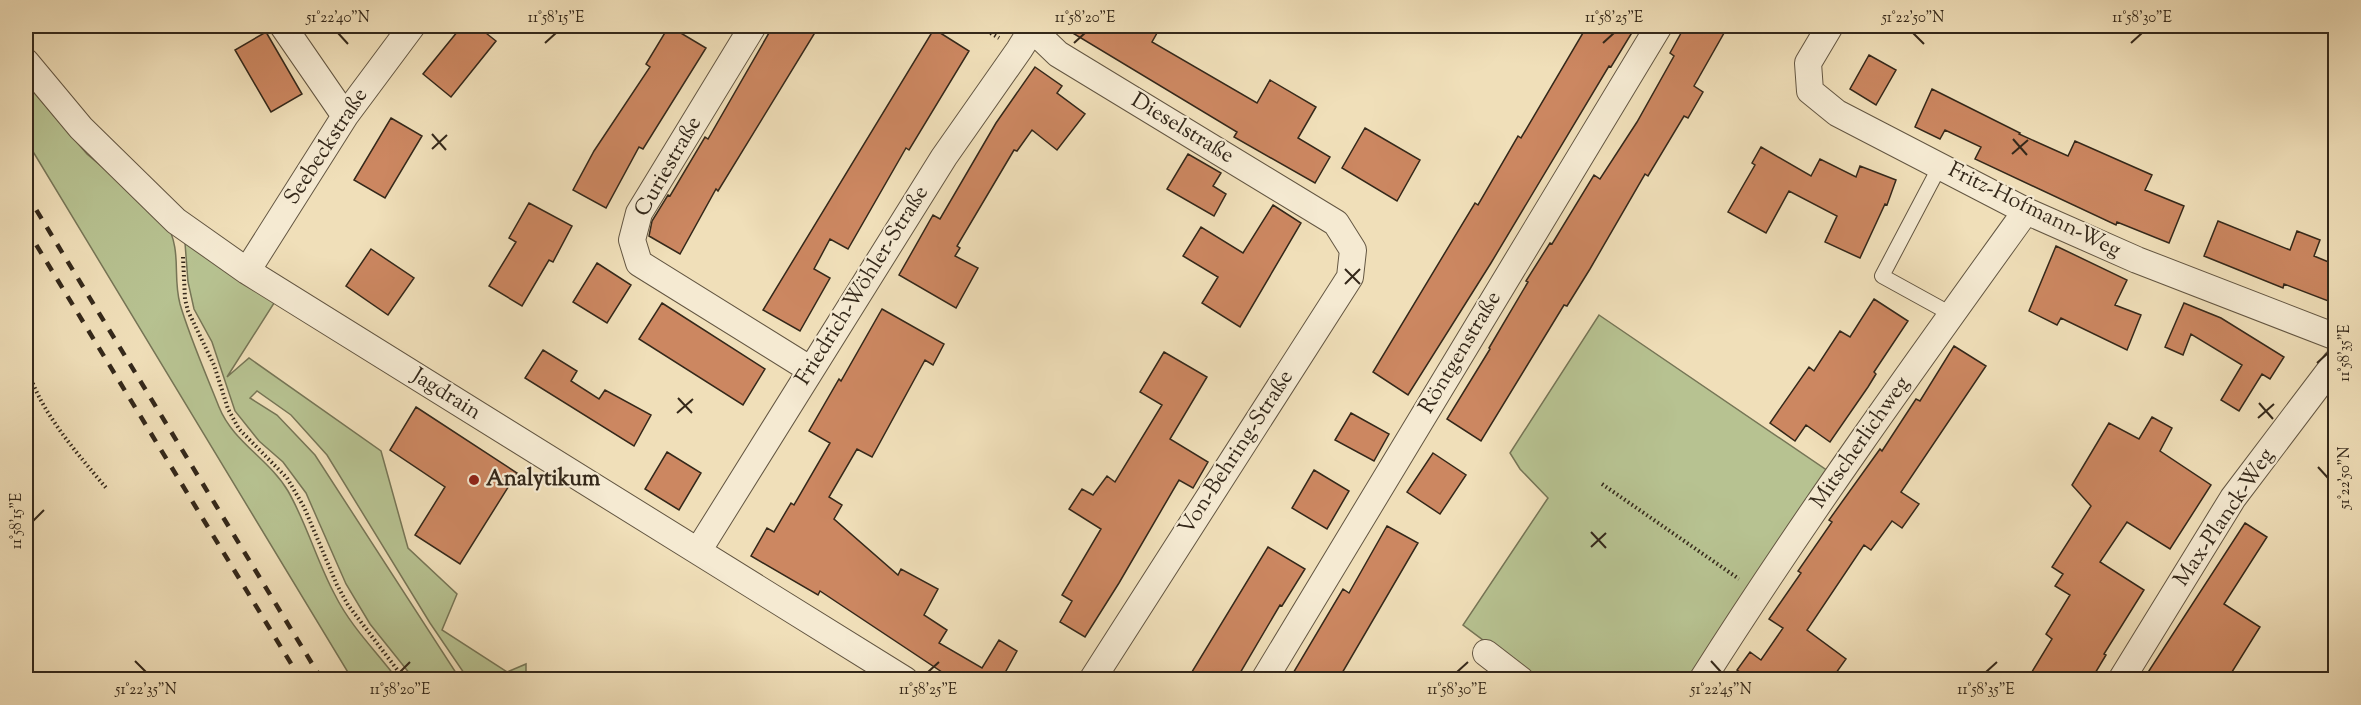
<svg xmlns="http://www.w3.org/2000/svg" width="2361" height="705" font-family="'Sorts Mill Goudy',serif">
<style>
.green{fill:#b7c291;stroke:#767556;stroke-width:1.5}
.building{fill:#cc8761;stroke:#34281a;stroke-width:1.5}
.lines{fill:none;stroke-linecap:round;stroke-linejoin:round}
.lane-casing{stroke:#635642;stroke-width:16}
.street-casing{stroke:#635642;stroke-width:28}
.path{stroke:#34281a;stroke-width:4;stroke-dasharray:1.5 3;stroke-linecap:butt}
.lane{stroke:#f5ead2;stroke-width:14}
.street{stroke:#f5ead2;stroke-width:26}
.rail{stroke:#34281a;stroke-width:4.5;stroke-dasharray:10 10;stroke-linecap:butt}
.ticks{fill:none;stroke:#34281a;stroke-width:2}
.poi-dot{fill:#8f2418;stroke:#f5ead2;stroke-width:2}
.labels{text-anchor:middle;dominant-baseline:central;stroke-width:4.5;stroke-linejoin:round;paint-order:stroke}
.street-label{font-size:22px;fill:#34281a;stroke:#f5ead2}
.poi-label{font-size:22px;font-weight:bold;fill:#34281a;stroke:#f5ead2;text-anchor:start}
.neatline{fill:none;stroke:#34281a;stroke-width:2}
.ticks-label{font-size:15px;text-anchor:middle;fill:#34281a}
</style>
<rect width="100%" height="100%" fill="#f0dfb9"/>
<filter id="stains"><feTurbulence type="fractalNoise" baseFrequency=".00333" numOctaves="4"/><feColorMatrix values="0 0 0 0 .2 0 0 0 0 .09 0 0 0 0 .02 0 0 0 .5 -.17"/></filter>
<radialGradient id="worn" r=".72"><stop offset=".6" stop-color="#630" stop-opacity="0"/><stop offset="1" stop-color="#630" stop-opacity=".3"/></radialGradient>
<path class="green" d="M26,83L87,154L165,220C183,252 172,274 180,304C190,338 206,374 219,407C233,442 269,459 288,491C307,524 317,562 335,595C351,627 376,651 397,679H352L26,140Z
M185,243L276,300L227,377L249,358L381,451L408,548L457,594L442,630L507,672L526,664V679H468L430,623L327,455L291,415L257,391L250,398L277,415L315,455L460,679H414L370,624L346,584L306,493L283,462L259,441L235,411L212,342L194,309L188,282Z
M1599,315L1828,471L1692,679H1535L1463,625L1548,498L1520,469L1510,453Z"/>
<path class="building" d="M462,26H477L496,41L451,97L423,74Z
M669,26L706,48L643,149L639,147L606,208L573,190L594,151L650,67L646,64Z
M773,26H819L718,191L716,189L680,254L649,236L652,221L668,195L670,196L705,137L708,139Z
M1061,26H1161L1152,42L1257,103L1270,80L1316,107L1298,138L1330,157L1315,183L1234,137L1237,132Z
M1587,26H1636L1611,67L1609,66L1491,263L1408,395L1373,372L1475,203L1478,205L1518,136L1521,138Z
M1685,26H1728L1694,86L1703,92L1688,118L1684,116L1648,176L1645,174L1590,269L1567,306L1564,305L1481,441L1447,419L1490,349L1489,348L1528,282L1526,281L1550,243L1552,244L1594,175L1600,179L1637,122L1674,56L1670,53Z
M934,29L969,51L909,150L906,148L848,249L830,239L814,269L830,278L800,331L763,310Z
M266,32L302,94L271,112L235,50Z
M1869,55L1896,70L1876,105L1850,89Z
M1035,67L1062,86L1057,93L1085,114L1057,150L1032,130L1017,151L1014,150L957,246L960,248L955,256L978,268L956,308L899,275L933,215L940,219L996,123Z
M1932,89L2020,133L2019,134L2068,156L2075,141L2152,175L2145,190L2184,206L2169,243L2117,222L2116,225L1975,159L1981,147L1945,130L1940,139L1915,127Z
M391,118L422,136L385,198L354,180Z
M1365,128L1420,160L1397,201L1342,168Z
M1761,147L1811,176L1820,159L1856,177L1860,166L1896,180L1887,205L1885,204L1860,258L1825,242L1837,216L1789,191L1766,233L1728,212L1755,165L1752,163Z
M1188,154L1221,173L1213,186L1226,194L1214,216L1167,189Z
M529,203L572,226L553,262L549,260L522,306L489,286L516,242L509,238Z
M1273,205L1301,223L1240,327L1202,303L1218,277L1183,256L1201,227L1243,253Z
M2218,221L2290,250L2297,231L2320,240L2314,256L2336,265V304L2284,284L2283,288L2204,256Z
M2056,246L2127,280L2115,305L2141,315L2127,350L2061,318L2057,325L2029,311Z
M371,249L414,278L388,315L346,286Z
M597,263L631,285L607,323L573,302Z
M1874,299L1908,321L1874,372L1876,374L1868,387L1830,442L1806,425L1795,441L1770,423L1809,367L1814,371L1840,331L1850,337Z
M662,303L765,369L743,405L639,339Z
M2184,303L2221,318L2284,357L2270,379L2262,374L2239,411L2221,400L2242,365L2191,334L2183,355L2165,347Z
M882,309L944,344L933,365L925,360L872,457L857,449L829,497L842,505L834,519L898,575L901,569L938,589L924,615L947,630L939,643L982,668L999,640L1017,651L1001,680H954L820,591L818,595L751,556L767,528L774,532L791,503L794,505L830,443L809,431L839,379L841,381Z
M1954,346L1986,366L1901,492L1919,504L1902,528L1892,521L1871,550L1864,545L1807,630L1846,659L1831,680H1747L1749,678L1737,670L1750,652L1761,660L1783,628L1769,619L1801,573L1798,571L1832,522L1829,520L1880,449L1882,451L1916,399L1920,401Z
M543,350L577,371L571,381L599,399L605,390L651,415L634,446L525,378Z
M1164,352L1207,377L1170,439L1208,462L1193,488L1179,480L1119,583L1085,637L1060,622L1072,601L1062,595L1101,529L1069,509L1082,489L1093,495L1107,476L1115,482L1162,405L1140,392Z
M416,407L517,473L460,564L415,535L445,487L390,450Z
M1351,413L1389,434L1374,461L1335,440Z
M2152,417L2172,428L2160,451L2211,485L2170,549L2127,522L2100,562L2144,590L2104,654L2106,655L2091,680H2027L2052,639L2046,634L2070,595L2055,586L2063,574L2052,567L2091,506L2072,485L2109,423L2139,439Z
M667,452L701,473L679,510L645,489Z
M1433,453L1466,475L1440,514L1407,492Z
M1314,470L1349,491L1327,529L1292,508Z
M2245,523L2267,537L2224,604L2260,627L2227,680H2143Z
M1387,526L1418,543L1338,680H1289L1343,589L1349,593Z
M1268,547L1305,569L1282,606L1280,605L1236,680H1187Z"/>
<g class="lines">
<g class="lane-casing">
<path id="lane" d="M1940,166L1882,276L1951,314"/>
</g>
<g class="street-casing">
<path id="street" d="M283,26L345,116
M753,26L639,213L632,240L639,263L811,370
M1830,26L1808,63L1810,91L1837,113L2026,211L2137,260L2336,337
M1032,29L1058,54L1336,223L1353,250L1350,277L1092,680
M26,62L81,128L176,221L247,271L905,680
M247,271L345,116L412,26
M698,551L944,157L1019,50L1034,26
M1486,653L1521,680
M1264,680L1659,26
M1702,680C1804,519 1915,365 2026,211
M2121,680L2233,498L2336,362"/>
</g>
<path class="path" d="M979,26L999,38
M183,257L185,299L188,311L214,365L228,409L239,429L287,478L304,507L337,585L348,605L405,680
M26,362C36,408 78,454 107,489
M1602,484L1739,579"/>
<use href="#lane" class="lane"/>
<use href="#street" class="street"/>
<path class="rail" d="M26,193L322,680
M26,228L301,680"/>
</g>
<path class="ticks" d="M338,33L348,44M1913,33L1924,44M545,43L556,33M1074,43L1085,33M1603,43L1614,33M2131,43L2142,33M432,134L446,150M2013,139L2027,155M432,149L447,135M2012,154L2028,140M1345,269L1360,284M1345,284L1360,269M2317,363L2328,353M678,398L692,413M2259,403L2273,419M677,413L693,399M2258,418L2274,404M2318,467L2328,478M33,521L44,510M1591,532L1606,548M1591,547L1606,533M135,661L146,672M1711,661L1721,672M400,672L410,662M928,672L939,662M1457,672L1468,662M1986,672L1997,662"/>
<circle class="poi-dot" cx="474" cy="480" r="6"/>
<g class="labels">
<g class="street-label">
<text transform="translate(1182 129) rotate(31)">Dieselstraße</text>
<text transform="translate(327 147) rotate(-57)">Seebeckstraße</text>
<text transform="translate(669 167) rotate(-60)">Curiestraße</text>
<text transform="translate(2034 211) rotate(26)">Fritz-Hofmann-Weg</text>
<text transform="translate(863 286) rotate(-58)">Friedrich-Wöhler-Straße</text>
<text transform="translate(1461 353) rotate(-59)">Röntgenstraße</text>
<text transform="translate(446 395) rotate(32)">Jagdrain</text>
<text transform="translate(1861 443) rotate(-55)">Mitscherlichweg</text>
<text transform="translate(1237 453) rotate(-57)">Von-Behring-Straße</text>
<text transform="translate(2225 518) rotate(-56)">Max-Planck-Weg</text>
</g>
<g class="poi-label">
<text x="486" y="480">Analytikum</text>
</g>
</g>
<rect width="2361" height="705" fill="none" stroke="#f0dfb9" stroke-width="66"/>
<rect x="33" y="33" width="2295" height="639" class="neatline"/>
<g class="ticks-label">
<text x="338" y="22">51°22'40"N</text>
<text x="556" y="22">11°58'15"E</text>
<text x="1085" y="22">11°58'20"E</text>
<text x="1614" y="22">11°58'25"E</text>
<text x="1913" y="22">51°22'50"N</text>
<text x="2142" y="22">11°58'30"E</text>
<text transform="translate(2344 353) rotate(-90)" y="5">11°58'35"E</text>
<text transform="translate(2344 478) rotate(-90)" y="5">51°22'50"N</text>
<text transform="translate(16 521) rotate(-90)" y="5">11°58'15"E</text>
<text x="146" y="694">51°22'35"N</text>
<text x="400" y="694">11°58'20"E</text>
<text x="928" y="694">11°58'25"E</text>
<text x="1457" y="694">11°58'30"E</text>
<text x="1721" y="694">51°22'45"N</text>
<text x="1986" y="694">11°58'35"E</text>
</g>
<rect width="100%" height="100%" filter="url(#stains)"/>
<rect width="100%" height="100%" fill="url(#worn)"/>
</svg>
